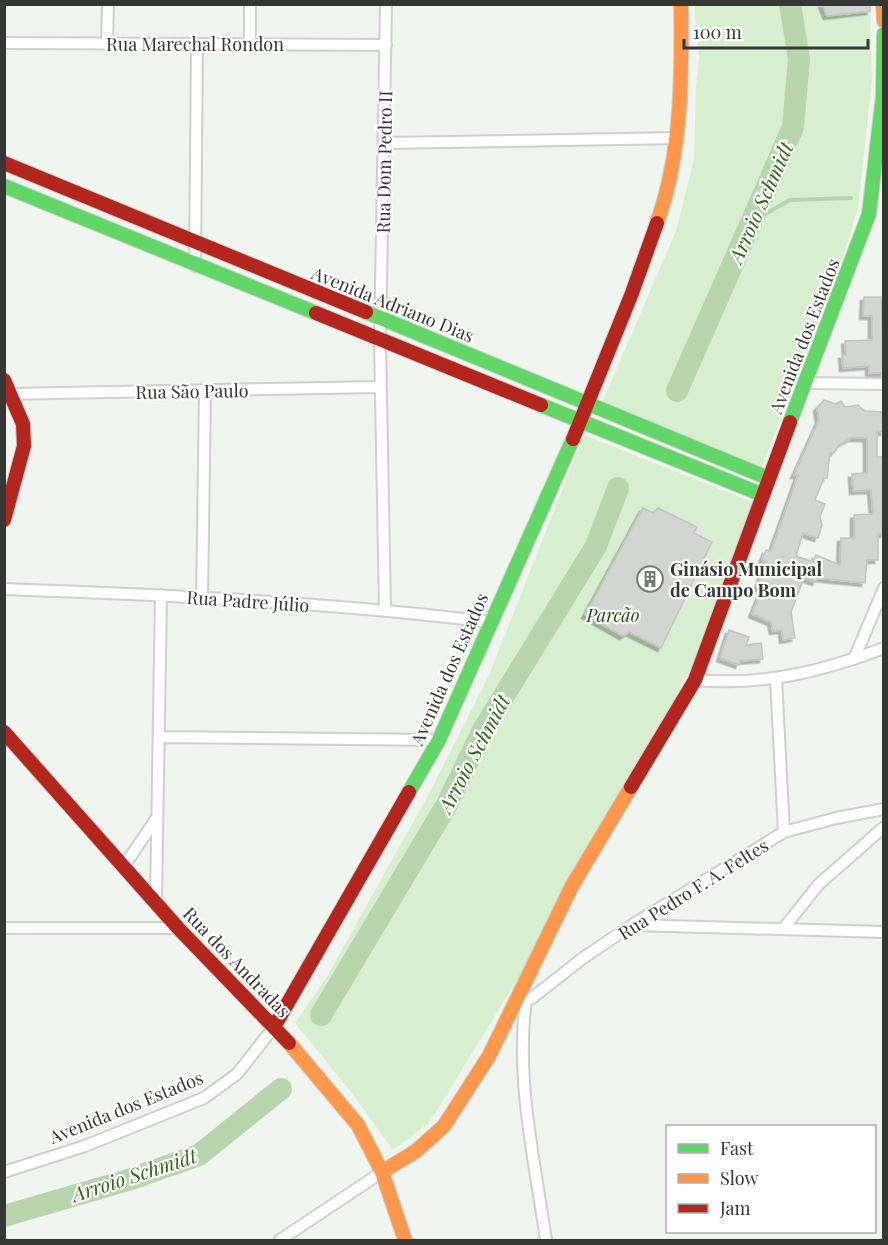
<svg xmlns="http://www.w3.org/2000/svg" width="888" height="1245" font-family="'Playfair Display',serif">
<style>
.green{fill:#d7efce}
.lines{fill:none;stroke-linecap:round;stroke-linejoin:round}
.stream{stroke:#b8d6ad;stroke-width:4}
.river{stroke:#b8d6ad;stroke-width:22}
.building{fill:#d2d5d1;stroke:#c2c5c1;stroke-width:1.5;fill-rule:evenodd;filter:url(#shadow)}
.street-casing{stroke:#ced1ce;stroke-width:14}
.fast-casing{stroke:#ced1ce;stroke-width:16}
.slow-casing{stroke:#ced1ce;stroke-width:16}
.jam-casing{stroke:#ced1ce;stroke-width:16}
.street{stroke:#fdfefd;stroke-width:10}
.fast{stroke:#63d668;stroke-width:14}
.slow{stroke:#ff974d;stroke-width:14}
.jam{stroke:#b3261e;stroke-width:14}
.labels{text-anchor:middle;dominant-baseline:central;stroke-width:4.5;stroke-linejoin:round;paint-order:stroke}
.street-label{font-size:18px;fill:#343733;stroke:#fff}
.poi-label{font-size:18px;font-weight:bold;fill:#343733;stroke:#fff;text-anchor:start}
.park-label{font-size:18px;font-style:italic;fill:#244a10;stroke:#fff}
.water-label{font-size:20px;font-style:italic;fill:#34661a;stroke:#fff}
</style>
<defs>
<filter id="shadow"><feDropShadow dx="-3.5" dy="3.5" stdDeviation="0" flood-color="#0004"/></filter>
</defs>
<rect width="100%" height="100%" fill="#f1f5f0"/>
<path class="green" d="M694,5H870L872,80L858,208L837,276L762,467L602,403L676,231L694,159L696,86L699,56Z
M584,435L757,504L697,657L536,949L429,1123L393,1150L351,1092L295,1023L326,978L430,792L489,675Z"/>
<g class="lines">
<path class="stream" d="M751,222L790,200L851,198"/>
<path class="river" d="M677,391L793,127L799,59L790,4
M321,1015L446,806L483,730L596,546L618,488
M4,1216L128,1180L199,1155L281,1089"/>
</g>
<path class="building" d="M822,4H870V11L827,16Z
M864,297H881L884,373H869V366L843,368L842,355H846L845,341L872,340V316H863Z
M824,400L836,404L841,401L845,407L858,405L865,411L884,412V432L877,431V457H884V534H878V560H867L865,583L817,578L816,582L804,578L791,612L795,638L783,640L782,630L773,631L771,622L752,614L762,589L757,587L766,562L762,560L766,550L771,551L798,475H794L819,420L817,408ZM851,438H867V473L852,474L853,491L871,490L873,514L854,515V538H841L840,565L816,555L813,562L796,556L803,533L818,538L822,525L820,517L825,504L815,500L824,478H827L830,453H834L839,445Z
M643,508L653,513L658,508L697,527L694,533L712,542L661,648L629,632L623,636L585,615Z
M729,630L749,637L746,645L761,643L763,659L740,661L739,665L720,658Z"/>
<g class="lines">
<g class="street-casing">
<path id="street" d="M250,4V44
M4,43L386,45
M107,43L108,4
M386,143L678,138
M195,266L197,44
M806,383L884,384
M5,394L380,387
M4,589C167,595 329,602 490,622
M202,599L205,391
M385,609L380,341L386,4
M854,659L884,588
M776,679L784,832
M695,680C761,686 822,672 884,648
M159,737L439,740
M124,866L156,819
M156,900L161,595
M632,925L884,932
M4,928H178
M783,929L819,884L884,827
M518,996L526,1000L532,998L583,958L632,925L784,832L836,818L884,809
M526,1000C515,1078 535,1163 546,1240
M4,1172L85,1146L204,1098L237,1074L274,1027
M280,1240L382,1172"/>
</g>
<g class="fast-casing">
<path id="fast" d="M4,186L316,313
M366,312L768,478
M541,405L763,495
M790,422L869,214L883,96L884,34
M409,792L439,740L573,439"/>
</g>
<g class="slow-casing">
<path id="slow" d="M883,4L884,21
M657,223C682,153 682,78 681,4
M289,1043L358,1125L382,1172L405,1240
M382,1172L416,1151L444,1126L489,1056L572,886L631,787"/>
</g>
<g class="jam-casing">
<path id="jam" d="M4,163L366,312
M316,313L541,405
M4,380L23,424L24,446L4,520
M573,439L632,293L657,223
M4,732L178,928L289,1043
M631,787L695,680L790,422
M274,1027L409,792"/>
</g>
<use href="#street" class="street"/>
<use href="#fast" class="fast"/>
<use href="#slow" class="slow"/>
<use href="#jam" class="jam"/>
</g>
<defs>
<g id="building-ring" transform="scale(1.35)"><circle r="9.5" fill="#fff" stroke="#767a75" stroke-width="1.5"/><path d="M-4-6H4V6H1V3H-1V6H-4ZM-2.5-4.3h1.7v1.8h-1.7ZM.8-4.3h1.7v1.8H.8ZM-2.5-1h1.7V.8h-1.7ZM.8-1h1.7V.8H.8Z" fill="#767a75"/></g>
</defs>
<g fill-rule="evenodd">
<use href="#building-ring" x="650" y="579"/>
</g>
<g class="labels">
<g class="street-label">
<text x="195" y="44">Rua Marechal Rondon</text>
<text transform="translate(384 162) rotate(-89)">Rua Dom Pedro II</text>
<text transform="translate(393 304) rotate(22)">Avenida Adriano Dias</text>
<text transform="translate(804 336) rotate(-69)">Avenida dos Estados</text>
<text transform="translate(192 391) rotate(-1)">Rua São Paulo</text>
<text transform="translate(248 601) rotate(4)">Rua Padre Júlio</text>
<text transform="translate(449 669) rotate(-66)">Avenida dos Estados</text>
<text transform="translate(693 889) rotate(-32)">Rua Pedro F. A. Feltes</text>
<text transform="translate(237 962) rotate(46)">Rua dos Andradas</text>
<text transform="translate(126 1107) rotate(-22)">Avenida dos Estados</text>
</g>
<g class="poi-label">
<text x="670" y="569">Ginásio Municipal<tspan x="670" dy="21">de Campo Bom</tspan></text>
</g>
<g class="park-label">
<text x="613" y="615">Parcão</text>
</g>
<g class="water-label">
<text transform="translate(760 202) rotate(-66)">Arroio Schmidt</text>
<text transform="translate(473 753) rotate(-62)">Arroio Schmidt</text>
<text transform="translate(134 1174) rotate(-18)">Arroio Schmidt</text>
</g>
</g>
<rect width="888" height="1245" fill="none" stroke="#343733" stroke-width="12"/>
<rect x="666" y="1125" width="210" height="108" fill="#ffffff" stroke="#aeafad" stroke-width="1.5"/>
<rect x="678" y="1144" width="30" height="9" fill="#63d668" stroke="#aeafad" stroke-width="1.5"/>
<text x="720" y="1155" font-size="18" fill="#343733">Fast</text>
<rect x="678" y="1174" width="30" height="9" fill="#ff974d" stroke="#aeafad" stroke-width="1.5"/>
<text x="720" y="1185" font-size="18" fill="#343733">Slow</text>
<rect x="678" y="1204" width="30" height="9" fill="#b3261e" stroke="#aeafad" stroke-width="1.5"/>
<text x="720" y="1215" font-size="18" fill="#343733">Jam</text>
<path d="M684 39v9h184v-9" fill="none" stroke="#343733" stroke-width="3"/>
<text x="693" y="39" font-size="18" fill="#343733" stroke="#ffffff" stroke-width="4.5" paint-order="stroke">100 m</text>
</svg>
